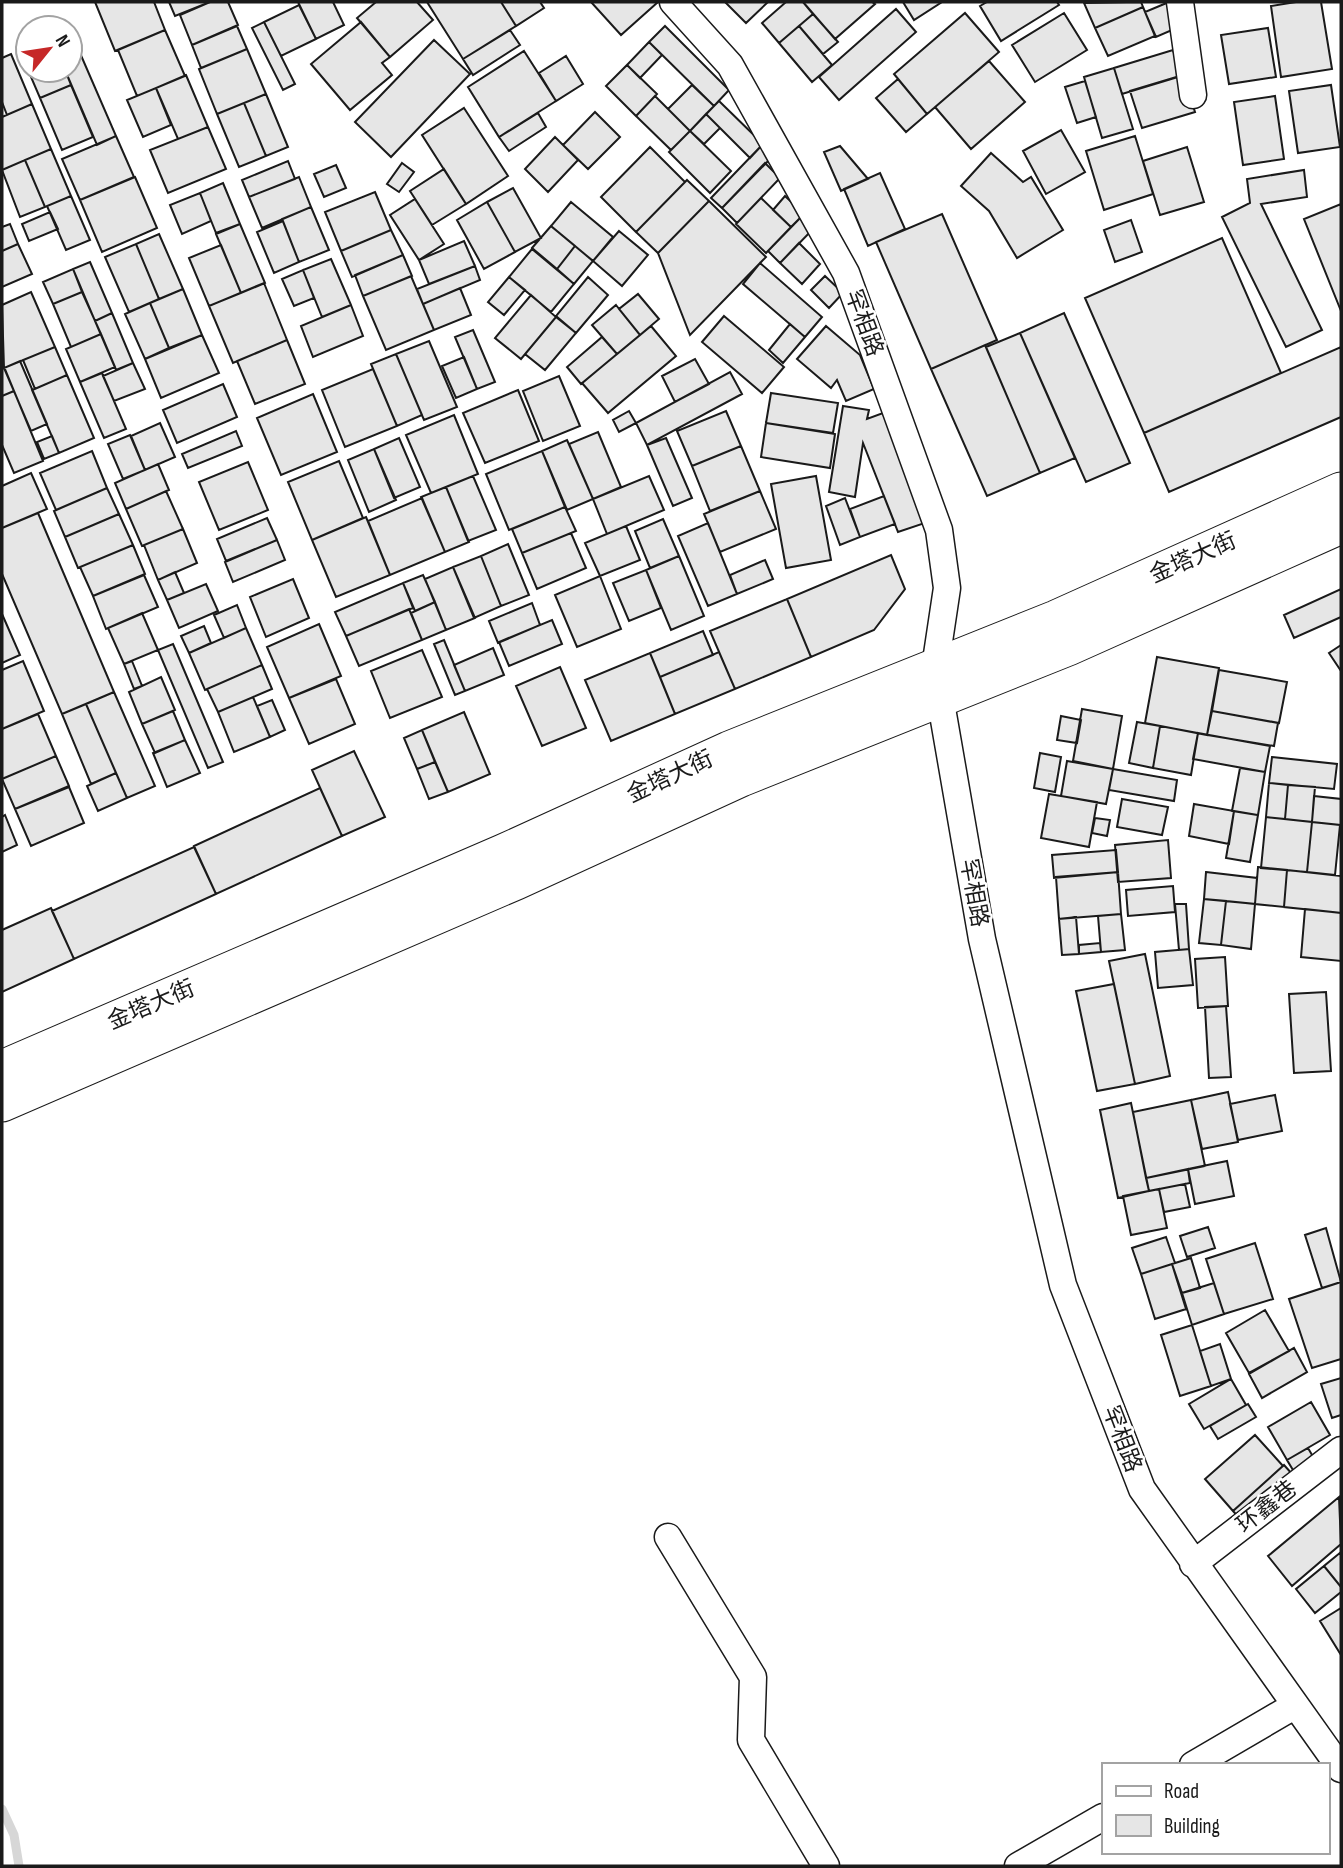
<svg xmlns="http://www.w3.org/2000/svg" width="1343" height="1868" font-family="'Sofia Sans Condensed','Noto Sans SC',sans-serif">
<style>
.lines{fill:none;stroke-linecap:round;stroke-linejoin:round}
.stream{stroke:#d7d7d7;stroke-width:9}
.building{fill:#e6e6e6;stroke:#1a1a1a;stroke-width:2}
.minor-casing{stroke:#1a1a1a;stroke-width:29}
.secondary-casing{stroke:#1a1a1a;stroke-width:39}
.minor{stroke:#fff;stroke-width:26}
.secondary{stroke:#fff;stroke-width:37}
.labels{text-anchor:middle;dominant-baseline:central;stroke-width:5;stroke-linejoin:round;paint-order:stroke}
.street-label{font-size:23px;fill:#1a1a1a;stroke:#fff}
</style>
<rect width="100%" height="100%" fill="#fff"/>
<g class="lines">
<path class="stream" d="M2,1809L14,1835L19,1866"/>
</g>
<path class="building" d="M95,2H154L165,30L115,51Z
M169,2H210L175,16Z
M210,2H228L238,25L192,45L180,15Z
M298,2H333L344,25L316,39Z
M376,2H417L433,20L390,57L357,18Z
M427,2H501L516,26L463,59Z
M501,2H540L544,8L516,26Z
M591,2H658L621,35Z
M725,2H768L746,23Z
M786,2H803L813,14L779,43L762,23Z
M803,2H872L875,4L835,39Z
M903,2H942L914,20Z
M987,2H1057L1059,5L1001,41L980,6Z
M1141,2L1143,7L1095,28L1084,3Z
M1169,2L1195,20L1156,37L1145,12Z
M1296,2H1321L1332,69L1281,77L1271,6Z
M299,5L316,39L281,56L264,22Z
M1143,7L1155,36L1108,56L1095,28Z
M896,9L916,32L839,100L819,77Z
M965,13L999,52L927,114L894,74Z
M1064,13L1087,50L1035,82L1012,45Z
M813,14L838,42L823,54L799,26Z
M264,22L295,84L283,90L252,28Z
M361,22L390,57L382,63L392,75L350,110L311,64Z
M237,26L247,49L201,68L192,45Z
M665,26L729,90L714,106L649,42Z
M799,26L832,65L812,82L779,43Z
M1268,28L1276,77L1229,84L1221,35Z
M70,30L116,136L97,145L65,70H70Z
M165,30L185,76L137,96L118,50Z
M510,30L520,45L473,75L463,59Z
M434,40L470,74L391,157L355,122Z
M649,42L662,55L640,78L627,65Z
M247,49L266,94L217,114L199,69Z
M1173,50L1181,76L1122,94L1114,68Z
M524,51L556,101L499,137L468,87Z
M11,54L32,104L7,115L2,102V58Z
M566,56L583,84L556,101L539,73Z
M989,61L1025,102L971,149L935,107Z
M627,65L657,94L636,116L606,86Z
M1114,68L1133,129L1102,138L1084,77Z
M28,70H65L71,85L40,98Z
M186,75L208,127L178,139L156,88Z
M1183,75L1195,112L1142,128L1130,91Z
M898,79L927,114L906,132L876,98Z
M1085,81L1096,117L1077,123L1065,87Z
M71,85L93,137L62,150L40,98Z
M692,85L714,106L690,131L668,109Z
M1331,85L1340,147L1298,153L1289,91Z
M156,88L171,125L143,137L127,100Z
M266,94L288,147L266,156L244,103Z
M655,96L690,131L671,150L636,116Z
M1275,96L1284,159L1243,165L1234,102Z
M719,101L763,144L750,158L706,114Z
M244,103L266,156L239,167L217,114Z
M32,104L51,149L2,170V117Z
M464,108L508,176L466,204L422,135Z
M595,112L620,137L588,169L563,145Z
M538,113L546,127L509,151L499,137Z
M706,114L720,128L704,144L690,131Z
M208,127L226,169L168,193L150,150Z
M1061,130L1085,172L1046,194L1023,151Z
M690,131L731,171L710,193L669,152Z
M116,136L134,177L80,200L62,159Z
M1135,136L1153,194L1104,210L1086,151Z
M555,137L578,160L548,192L525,169Z
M763,144L774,155L722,208L711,198Z
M840,146L868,179L841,191L824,152Z
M650,147L685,182L636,232L601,197Z
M1187,147L1204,202L1160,215L1143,161Z
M51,149L71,196L45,207L25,160Z
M991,153L1023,182L1031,177L1063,230L1017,258L989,211L961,186Z
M25,160L45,207L20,217L2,170Z
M288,161L295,179L249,197L242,180Z
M402,163L414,172L399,192L387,184Z
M765,163L780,178L737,223L722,208Z
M336,165L346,188L324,197L314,174Z
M444,169L466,204L432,225L410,191Z
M1304,170L1307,197L1261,204L1322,330L1286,347L1222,217L1250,203L1247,179Z
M880,173L905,229L868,246L844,189Z
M135,177L157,228L102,252L80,200Z
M299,177L311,207L262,228L249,197Z
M687,180L709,201L658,253L636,232Z
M223,183L240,224L216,233L200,193Z
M513,188L541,238L515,252L487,202Z
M375,192L391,230L341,251L325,212Z
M200,193L211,221L182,234L170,205Z
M71,196L90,240L66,250L47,206Z
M785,196L804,214L791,227L773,210Z
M761,198L791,227L766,253L736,224Z
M415,199L444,244L419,260L390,215Z
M709,201L766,257L690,335L658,253Z
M487,202L515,252L484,269L457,220Z
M571,202L613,237L593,261L551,226Z
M1341,204V311L1304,219Z
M311,207L329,250L299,262L282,219Z
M50,212L58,229L29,241L22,224Z
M804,214L816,226L780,263L768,251Z
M942,214L997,340L931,369L876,242Z
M1131,220L1142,252L1115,262L1104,230Z
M283,221L299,262L274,273L257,232Z
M10,224L18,244L2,251V227Z
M240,224L265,283L241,293L216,234Z
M551,226L575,246L557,269L532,248Z
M391,230L403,255L352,277L341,251Z
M619,231L648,255L622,286L593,261Z
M159,234L183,289L159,299L136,244Z
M1222,238L1281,373L1144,433L1085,298Z
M464,241L475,266L429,284L419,260Z
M799,243L820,264L802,284L780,263Z
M18,244L32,274L2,287V251Z
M136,244L159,299L129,312L105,257Z
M221,245L241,293L209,306L189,258Z
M575,246L593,261L574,284L557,269Z
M532,249L574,284L551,312L509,277Z
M403,255L412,276L363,296L355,275Z
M331,259L351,305L322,317L303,270Z
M90,262L112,313L95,321L73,269Z
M760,263L822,317L805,337L743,284Z
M475,266L480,280L423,304L417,289Z
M73,269L82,292L53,304L43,282Z
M303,270L314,298L294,306L282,279Z
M411,276L434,330L386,350L363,296Z
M825,276L843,293L829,308L811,290Z
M509,277L525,290L504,315L488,302Z
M588,277L608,295L576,333L556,316Z
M264,283L287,340L233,363L209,306Z
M460,288L471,315L434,330L423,304Z
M183,289L202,335L169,348L150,303Z
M31,292L55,347L4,368L2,305Z
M82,292L101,334L71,347L53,304Z
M638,294L659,319L640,335L619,309Z
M531,295L556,317L521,359L495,338Z
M150,303L169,348L145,359L125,314Z
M351,305L363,336L313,357L301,326Z
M616,305L640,335L617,354L592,325Z
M112,313L133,363L116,370L95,321Z
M1064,313L1130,463L1086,482L1020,333Z
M724,316L784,367L762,393L702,342Z
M556,317L576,333L545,370L525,354Z
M790,324L805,337L783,363L769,350Z
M651,326L676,356L608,413L582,383Z
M826,326L860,355L874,389L846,401L837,380L831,388L797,359Z
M473,330L495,382L477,389L455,337Z
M1020,333L1075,458L1040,473L986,347Z
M101,334L115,367L80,382L66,349Z
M202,335L219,373L161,398L145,359Z
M602,337L617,354L581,384L567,367Z
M287,340L305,384L255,404L237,361Z
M429,341L457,407L424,420L396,354Z
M985,345L1040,473L987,496L931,369Z
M55,347L67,375L35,389L23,360Z
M1341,347V417L1169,492L1144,433Z
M396,354L422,415L397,426L371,364Z
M464,357L477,389L456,398L442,366Z
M695,359L709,384L675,402L662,376Z
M20,361L47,424L31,431L4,368Z
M2,362L14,391L2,396Z
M133,363L145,389L114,401L103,376Z
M373,369L397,426L345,447L322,390Z
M730,372L742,394L647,445L636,423Z
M102,373L126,429L104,438L80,382Z
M67,375L94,438L59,453L32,390Z
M559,376L580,426L543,441L523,391Z
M223,384L237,417L177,443L163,410Z
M518,390L539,441L485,463L463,413Z
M14,391L43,461L14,473L2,445V396Z
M771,393L838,403L833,433L766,423Z
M313,394L337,452L281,475L257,418Z
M843,406L869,410L867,419L883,413L925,523L898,532L863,443L855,497L829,492Z
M629,411L636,423L619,432L613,420Z
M726,411L741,446L692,466L677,431Z
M454,415L478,474L431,493L406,435Z
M160,423L175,457L145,470L131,436Z
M766,423L835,434L830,468L761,457Z
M236,431L242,446L188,468L182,454Z
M598,432L621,487L593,499L569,444Z
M130,435L145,470L123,479L108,444Z
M52,436L59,453L44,459L37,442Z
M399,438L420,487L394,498L374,449Z
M666,438L692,498L673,506L647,445Z
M567,440L593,499L567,510L542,451Z
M741,446L760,491L710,511L692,466Z
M374,449L396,500L369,512L348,460Z
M92,451L107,488L56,510L40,473Z
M542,451L565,507L509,530L486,474Z
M339,461L363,518L312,540L288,482Z
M248,462L268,510L219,530L199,482Z
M158,464L169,490L126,509L115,483Z
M31,473L47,509L2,528V486Z
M473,476L496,530L468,541L446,487Z
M649,476L664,510L607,534L593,499Z
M816,476L831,560L786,568L771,484Z
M446,487L469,542L445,552L421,497Z
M107,488L119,514L65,537L54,511Z
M166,491L183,529L142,546L126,509Z
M760,491L776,529L720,552L704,514Z
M884,496L895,524L860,537L850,509Z
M422,498L445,552L390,575L368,521Z
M845,498L860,537L840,545L826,506Z
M565,507L576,531L522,553L512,529Z
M38,513L114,692L62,714L2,574V528Z
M119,514L133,545L78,568L65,537Z
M366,517L390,575L336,597L312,540Z
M267,518L277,540L226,561L217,539Z
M663,519L679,556L650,568L635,531Z
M708,523L737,594L708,606L678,536Z
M626,526L640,560L600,576L585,543Z
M183,529L197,563L158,580L144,545Z
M571,533L586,568L537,589L522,553Z
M277,540L285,560L233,582L225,562Z
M508,544L529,595L501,606L481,556Z
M133,545L145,574L93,596L80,567Z
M891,555L905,589L874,630L811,657L787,599Z
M481,556L501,606L474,618L453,567Z
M679,556L704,616L671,630L646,570Z
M765,560L773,579L737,594L730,575Z
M453,567L475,618L446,630L425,579Z
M646,570L661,608L629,621L613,583Z
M175,572L184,593L167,600L158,580Z
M144,575L158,607L106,629L93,596Z
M423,575L435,602L415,611L403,583Z
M600,576L621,629L577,647L555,595Z
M293,579L309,618L266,637L250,597Z
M403,583L413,608L346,636L335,612Z
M206,584L218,611L179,628L167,600Z
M1341,589V617L1294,638L1284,615Z
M787,599L811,657L735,689L710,631Z
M435,602L446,630L422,640L411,613Z
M532,603L540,625L498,643L489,621Z
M237,605L246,628L224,638L214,615Z
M409,609L422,640L359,666L346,636Z
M142,613L158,650L124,664L108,628Z
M2,614L20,655L2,663Z
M552,620L562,644L509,666L499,642Z
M319,624L341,676L289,698L267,647Z
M204,626L211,643L189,653L181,636Z
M246,628L262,665L205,690L189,653Z
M703,631L713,655L660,677L650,653Z
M444,640L465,691L455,695L434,644Z
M173,644L223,762L208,768L158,650Z
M1341,645V671L1329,653Z
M493,648L504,675L465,691L454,665Z
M422,650L442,697L390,718L371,671Z
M719,652L735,689L675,714L660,677Z
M650,653L675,714L611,741L585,680Z
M1157,657L1219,668L1207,735L1145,723Z
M23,661L44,711L2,729V670Z
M132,661L142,686L134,689L124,664Z
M262,665L272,689L218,712L207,689Z
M560,667L586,728L542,746L516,686Z
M1219,670L1287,682L1279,723L1212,711Z
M161,677L175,710L142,724L129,692Z
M336,679L355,724L309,744L289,698Z
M114,692L155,786L127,798L86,704Z
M253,697L270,737L234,752L218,712Z
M272,700L285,730L270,737L257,706Z
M86,704L116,773L91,784L62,714Z
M1082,709L1122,716L1113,769L1073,761Z
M173,711L185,740L155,753L142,724Z
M1212,711L1278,723L1274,746L1207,735Z
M464,712L490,774L448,792L422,730Z
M38,714L56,756L2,779V729Z
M1061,716L1081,720L1077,743L1057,740Z
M1137,722L1160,726L1153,768L1129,763Z
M1160,726L1198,733L1191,775L1153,768Z
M422,730L435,762L417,769L404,738Z
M1198,733L1270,746L1265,772L1193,759Z
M185,740L200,773L167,787L153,753Z
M354,751L385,817L342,836L312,770Z
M1040,753L1061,757L1055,792L1034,788Z
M56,756L69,786L15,809L2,779Z
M1272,757L1337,764L1334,789L1269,783Z
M1067,761L1113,769L1106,804L1061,796Z
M435,762L448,792L429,799L417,769Z
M1240,768L1265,772L1258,815L1232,811Z
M1113,769L1177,780L1174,801L1109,790Z
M116,773L127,798L98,811L87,786Z
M1269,783L1288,785L1285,819L1266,817Z
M1288,785L1315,787L1312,822L1285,819Z
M69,787L84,823L31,846L15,809Z
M320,788L342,836L216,894L194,846Z
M1049,794L1097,802L1089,847L1041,838Z
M1314,796L1341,799V825L1312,822Z
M1122,799L1168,807L1162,835L1117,827Z
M1194,804L1234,811L1229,844L1189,836Z
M1234,811L1258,815L1250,862L1226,858Z
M5,815L17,845L2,852V817Z
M1266,817L1312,822L1307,872L1261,868Z
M1095,818L1110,820L1107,836L1092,833Z
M1312,822L1340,825L1335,875L1307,872Z
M1168,840L1171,878L1118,882L1115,845Z
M194,847L216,894L74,959L52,911Z
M1116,850L1118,872L1054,878L1052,855Z
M1258,867L1287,870L1284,907L1255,904Z
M1287,870L1341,876V913L1284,907Z
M1118,872L1121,914L1059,919L1056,877Z
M1206,872L1257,878L1255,904L1204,899Z
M1173,886L1175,912L1128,916L1126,890Z
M1204,899L1226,901L1221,945L1199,943Z
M1226,901L1255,904L1251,949L1221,945Z
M1175,904H1186L1189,949L1179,950Z
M51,908L74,959L2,992V930Z
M1305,909L1341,913V961L1301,957Z
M1121,914L1125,950L1101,952L1098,916Z
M1076,917L1079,954L1062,955L1059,919Z
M1100,943L1101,952L1079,954V945Z
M1189,949L1193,985L1158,988L1155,952Z
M1145,954L1170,1076L1135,1084L1109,961Z
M1225,957L1228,1006L1198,1008L1195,959Z
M1114,984L1135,1084L1097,1091L1076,991Z
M1326,992L1331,1071L1294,1073L1289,994Z
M1226,1006L1231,1077L1209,1078L1205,1007Z
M1228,1092L1238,1142L1202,1149L1191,1100Z
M1275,1095L1282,1131L1238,1140L1230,1104Z
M1191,1100L1205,1166L1146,1178L1133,1112Z
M1131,1103L1149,1191L1118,1198L1100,1110Z
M1227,1161L1234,1196L1195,1204L1188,1169Z
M1188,1169L1190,1183L1149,1191L1146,1178Z
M1185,1184L1190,1207L1164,1212L1159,1189Z
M1159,1189L1167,1228L1131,1235L1123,1196Z
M1208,1227L1215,1248L1187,1257L1180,1236Z
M1326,1228L1341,1282L1322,1288L1305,1235Z
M1166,1237L1175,1263L1141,1274L1132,1248Z
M1255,1243L1273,1299L1224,1314L1206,1259Z
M1191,1258L1200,1288L1182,1293L1172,1264Z
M1172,1264L1186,1309L1155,1319L1141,1274Z
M1341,1282V1359L1312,1368L1289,1299Z
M1214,1283L1224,1314L1192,1325L1182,1293Z
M1265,1310L1289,1351L1249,1373L1226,1333Z
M1192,1325L1211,1386L1180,1396L1161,1335Z
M1220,1344L1231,1379L1211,1386L1200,1351Z
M1294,1348L1307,1372L1262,1398L1249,1374Z
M1341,1378V1415L1332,1418L1321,1384Z
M1231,1379L1246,1405L1204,1429L1189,1404Z
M1311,1402L1330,1435L1287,1460L1268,1427Z
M1248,1404L1256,1417L1218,1439L1210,1426Z
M1255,1435L1283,1466L1233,1511L1205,1479Z
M1308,1448L1323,1474L1302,1485L1287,1460Z
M1284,1465L1302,1485L1251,1531L1233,1511Z
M1339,1497L1341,1544L1292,1586L1268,1556Z
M1341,1552V1587L1324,1566Z
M1324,1566L1341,1587V1592L1315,1613L1296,1589Z
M1341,1608V1655L1320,1621Z"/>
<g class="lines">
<g class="minor-casing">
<path id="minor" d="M673,2L730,65L846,273L939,530L947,588L935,668L982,939L1063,1285L1142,1489L1341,1769
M1180,2L1193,95
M668,1537L753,1677L751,1740L826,1866
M1193,1564L1341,1450
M1193,1765L1294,1706
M1018,1866L1103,1817"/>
</g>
<g class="secondary-casing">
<path id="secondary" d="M2,1069L503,853L729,750L1056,619L1341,491
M2,1103L516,881L741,778L1068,647L1341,525"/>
</g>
<use href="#minor" class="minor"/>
<use href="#secondary" class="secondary"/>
</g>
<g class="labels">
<g class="street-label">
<text transform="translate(864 323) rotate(70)">罕相路</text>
<text transform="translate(1193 558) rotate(-24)">金塔大街</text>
<text transform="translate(670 777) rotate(-25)">金塔大街</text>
<text transform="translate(974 893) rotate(80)">罕相路</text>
<text transform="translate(151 1005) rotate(-23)">金塔大街</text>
<text transform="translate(1122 1439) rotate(69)">罕相路</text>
<text transform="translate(1267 1507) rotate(-38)">环鑫巷</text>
</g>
</g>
<rect width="1343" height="1868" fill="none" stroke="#1a1a1a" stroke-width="7"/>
<rect x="1102" y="1763" width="228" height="91" fill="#ffffff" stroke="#a3a3a3" stroke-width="2"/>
<rect x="1116" y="1786" width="35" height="10" fill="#ffffff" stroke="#a3a3a3" stroke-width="2"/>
<text x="1164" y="1798" font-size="21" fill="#1a1a1a">Road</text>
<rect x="1116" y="1815" width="35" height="21" fill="#e6e6e6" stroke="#a3a3a3" stroke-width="2"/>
<text x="1164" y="1833" font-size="21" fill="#1a1a1a">Building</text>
<g transform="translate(49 49) rotate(60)"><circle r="33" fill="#ffffff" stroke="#a3a3a3" stroke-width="2"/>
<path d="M0-5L12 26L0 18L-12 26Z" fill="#c62828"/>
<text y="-10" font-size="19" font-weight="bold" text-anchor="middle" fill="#1a1a1a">N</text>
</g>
</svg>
